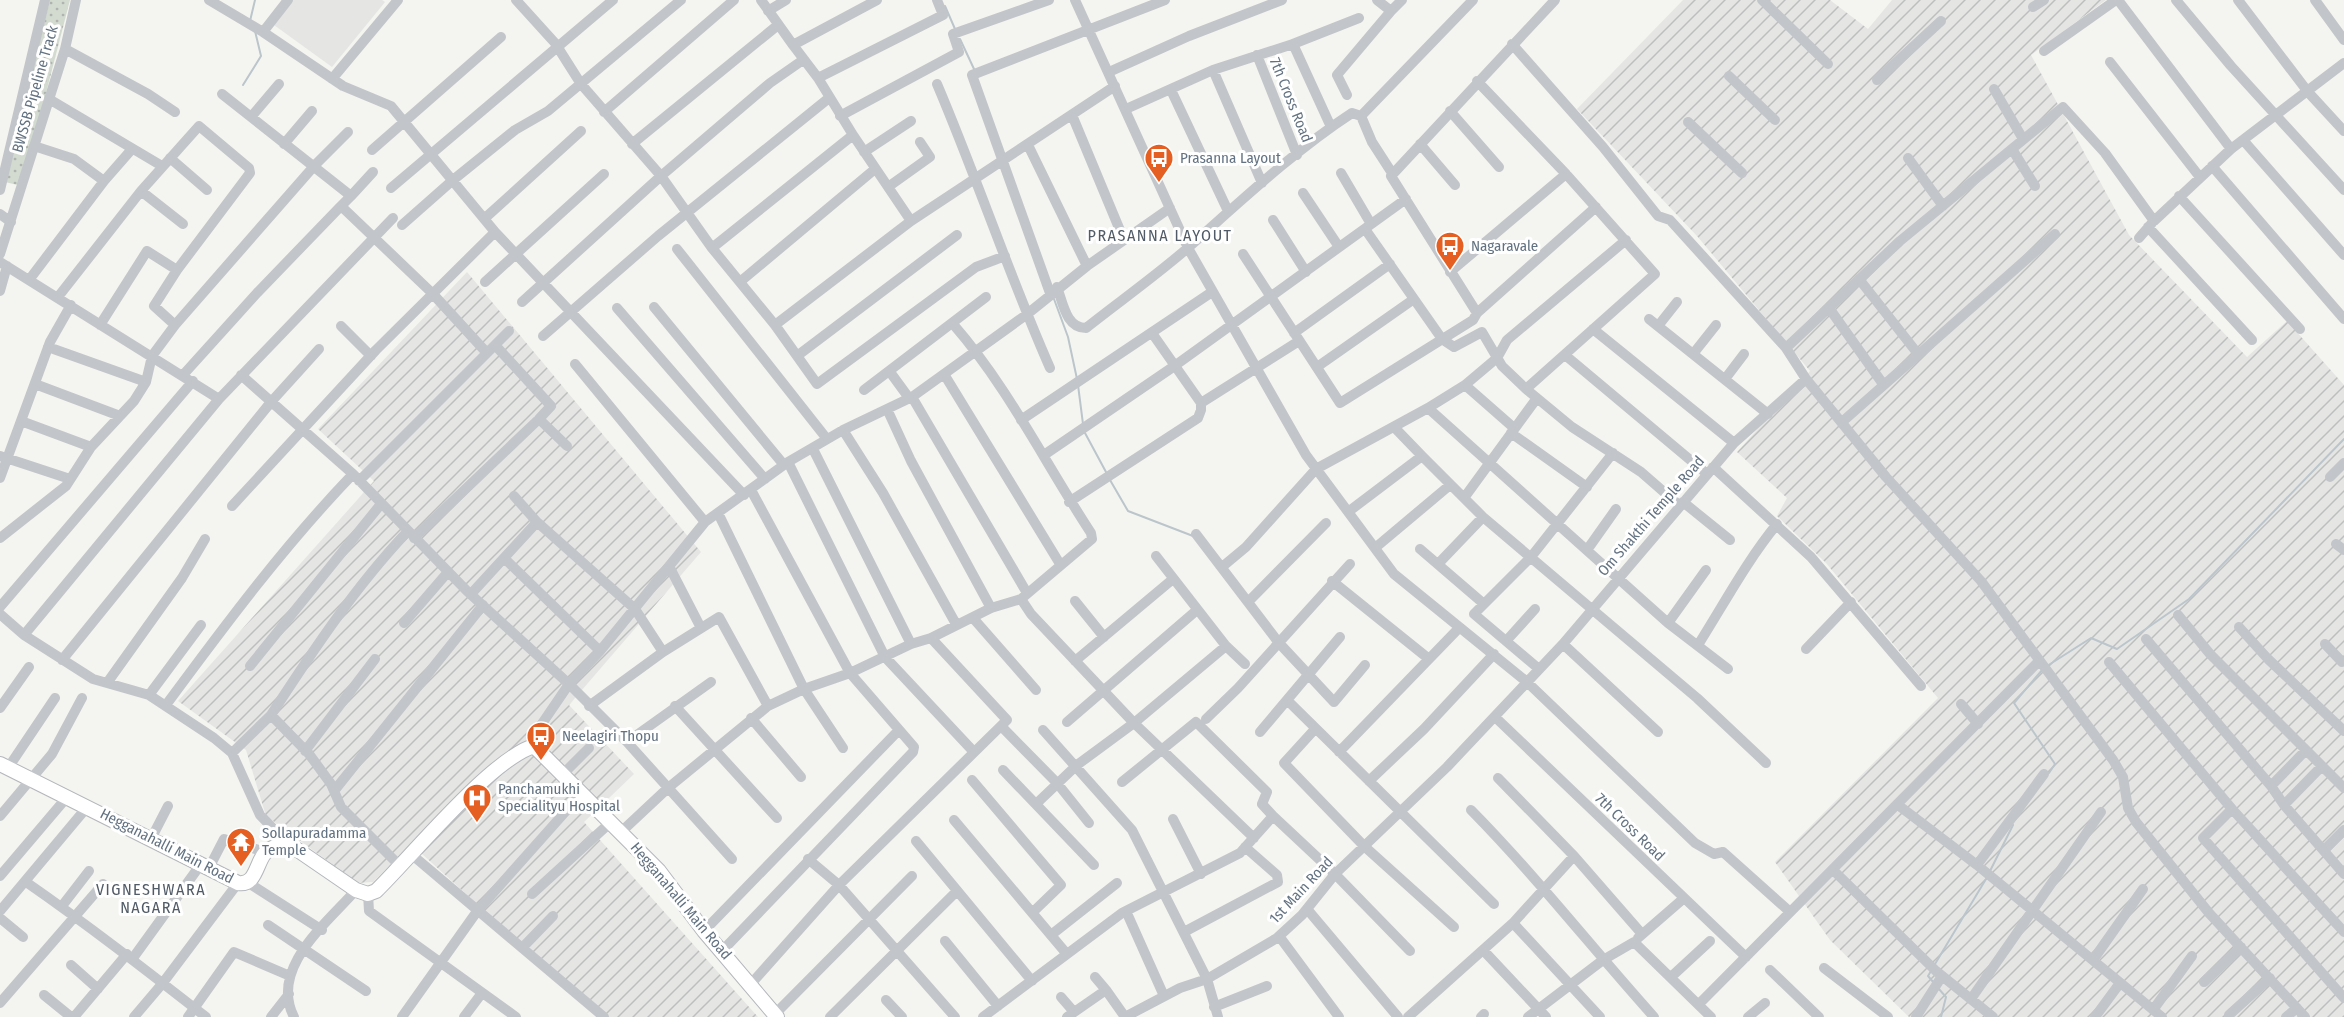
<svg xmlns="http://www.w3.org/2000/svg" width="2344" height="1017" font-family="'Fira Sans Condensed',sans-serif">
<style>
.built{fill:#e5e6e4}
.industrial{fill:url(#industrial-furrows)}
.park{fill:url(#park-dots)}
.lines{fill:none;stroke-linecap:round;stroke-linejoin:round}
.stream{stroke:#bbc5cb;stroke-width:2}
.major-casing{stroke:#b3b7bb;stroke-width:16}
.minor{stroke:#c2c5c9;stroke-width:10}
.major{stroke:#fff;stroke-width:14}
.labels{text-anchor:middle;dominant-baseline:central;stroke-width:6;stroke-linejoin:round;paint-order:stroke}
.street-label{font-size:15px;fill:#637282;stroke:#fff}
.poi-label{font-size:15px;fill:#637282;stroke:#fff;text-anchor:start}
.neighbourhood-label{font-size:16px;letter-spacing:1.5px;fill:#515b67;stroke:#fff}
</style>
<defs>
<pattern id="industrial-furrows" width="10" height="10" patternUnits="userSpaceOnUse" patternTransform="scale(1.5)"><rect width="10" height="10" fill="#e5e6e4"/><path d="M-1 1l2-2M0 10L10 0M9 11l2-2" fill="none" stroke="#bdbfbe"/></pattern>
<pattern id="park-dots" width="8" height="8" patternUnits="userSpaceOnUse" patternTransform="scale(1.5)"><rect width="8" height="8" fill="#d3dad0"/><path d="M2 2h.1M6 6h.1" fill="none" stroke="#afb5ae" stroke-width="1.8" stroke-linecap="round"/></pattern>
</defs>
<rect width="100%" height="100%" fill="#f4f5f0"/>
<path class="built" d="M293,0H382L385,2L332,67L274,25Z"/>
<path class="industrial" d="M1683,0H1830L1868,29L1892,0H2106L2031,55L2129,235L2247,357L2287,321L2344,385V1017H1909L1830,940L1775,862L1938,698L1826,563L1777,516L1787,498L1737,452L1810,371L1697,236L1577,109Z
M467,272L701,552L569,705L634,774L584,822L758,1017H602L411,844L373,882L358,883L266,816L246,750L178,701L374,481L318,429Z"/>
<path class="park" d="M50,0H70L22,186L5,182Z"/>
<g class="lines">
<path class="stream" d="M945,6L955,29
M250,21L255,0
M960,39L974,69
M243,85L261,56L255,31
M1054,299L1068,337L1077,379
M1078,385L1083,424
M1085,433L1106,472
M1110,480L1128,511L1193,536
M2047,666L2091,638L2117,649L2189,599L2344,439
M2043,669L2014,703L2055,764L2049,773
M1990,871L2013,825
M1935,964L1986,879
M1931,971L1928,976L1934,983
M1938,988L1946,997L1941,1017"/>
<g class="major-casing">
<path id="major" d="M0,764L238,883C256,886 256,863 265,853C269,848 280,845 286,842L356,890L368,894L376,891C411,857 491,759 534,746L659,871L704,931L777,1017"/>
</g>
<path class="minor" d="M209,0L263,32L343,86L391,106L495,232L376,350L232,506
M516,0L555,43L581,84L661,176L712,248L775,325L817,384L976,267L1005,256
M761,0L793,45
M1075,0L1188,248L1306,455L1394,574L1527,682L1695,843L1714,854L1723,852L1789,911
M1377,0L1391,11L1402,0
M1555,0L1391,176L1477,313L1596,207
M1762,0L1828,64
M2118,0L2231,149
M2176,0L2231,66L2344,190
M2238,0L2308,92L2344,131
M2315,0L2344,40
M2033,7L2044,0
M768,11L786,0
M263,32L288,0
M1293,44L1359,18
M1512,44L1603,147L1658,216L1670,220L1786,348L1806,379L1886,477L1981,581L2113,760L2123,777L2128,808L2136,822L2209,913L2305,1017
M65,49L148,94L175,112
M2044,51L2116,0
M1257,55L1297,155
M2110,62L2199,176
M1213,70L1262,183
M1109,72L1189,36L1282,0
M1729,76L1775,120
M818,78L793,45L877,0
M332,79L398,0
M1877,80L1941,21
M1477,81L1566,174L1655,274L1526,389
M937,84C977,178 1009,275 1050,368
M1994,89L2023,139
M1171,90L1228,211
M222,94L351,196L341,206L432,293L486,352
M1347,95L1337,75L1391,11
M49,99L162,166
M1126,109L1213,70L1293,44L1331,127
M1450,111L1499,167
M604,112L734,0
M1072,115L1124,240
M840,116L959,52L953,34L1049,0
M1361,116L1473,0
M251,117L279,84
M1688,122L1742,173
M853,135L911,221
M2243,140L2344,255
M284,144L312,111
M632,144L778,25
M1420,144L1455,185
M1028,145L1087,266
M2012,149L2035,186
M372,150L501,37
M864,152L911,121
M170,158L207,190
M1908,158L1943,206
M2212,166L2344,319
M1341,173L1371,224
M104,181L132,149
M888,187L930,157L920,142
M391,188L613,0
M0,190L45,0
M141,191L183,224
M1303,193L1339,247
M351,196L373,172
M2179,196L2300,329
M0,214L11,222
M484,219L581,131
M1273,220L1306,272
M402,225L453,180L515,130L548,111L681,0
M2148,227L2252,340
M1365,229L1442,339L1454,347L1482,332L1502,366L1526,389L1572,427L1641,472L1680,506
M495,232L744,495
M2139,238L2152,223
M712,248L853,135L818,78L943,15L937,0
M677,249L827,439
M0,254L65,49L76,0
M1243,254L1340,403L1473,320L1477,313
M0,262L219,399L393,218
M1450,272L1566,174
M1859,279L1918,354
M29,280L104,181L74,159L34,146
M741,281L875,169
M485,282L604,174
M1057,287C1063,303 1066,328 1086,328C1120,301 1157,275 1190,246C1242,200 1294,151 1352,113L1361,116L1372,142L1392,173
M0,291L7,266
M1050,293L972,75L1165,0
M58,297L141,191L199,126L249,168L250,173L177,270L154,306L175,325
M522,302L661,176L770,83L803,60
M654,307L784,465
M617,308L765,479
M1829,308L1883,384
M1649,319L1768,414
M100,325L147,251L177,270
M775,325L911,221L1115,86
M341,326L371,356
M1658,326L1677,302
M1593,329L1734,443
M1152,333L1201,403
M1294,333L1390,264
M543,336L658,236L829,98
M495,345L551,406L539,419L567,446
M48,347L146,382
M1786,348L1900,241L2063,107L2105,153L2154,221L2231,149L2344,63
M1693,354L1716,325
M1565,355L1707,474
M797,356L957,235
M575,364L705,522
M1317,367L1414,299
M890,372L909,398
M944,374L1060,564
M183,375L257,293L341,206
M241,375L353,474L467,591L569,684L537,731L534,746
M1725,379L1744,354
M35,384L120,416
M864,390L986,297
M912,397L1027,593
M1428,408L1465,385
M887,409L911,461L991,608
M1021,420L1212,292
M21,421L91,447
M1842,422L2055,234
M1394,427L1422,456
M1514,428L1465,385L1497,358L1507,340L1626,240
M843,430L883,493L956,624
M1511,433L1587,487
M813,449L911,644
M1044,455L1173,367L1406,199
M0,456L70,479
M788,462L885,657L973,751
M1713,467L1811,557L1921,686
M2330,477L2344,463
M0,478L50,342L71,305
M359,481L509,331
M514,496L537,522L635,609L663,652L719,617L768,706
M1464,498L1537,398
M1069,502L1198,418L1201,410V403L1299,341
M1683,502L1730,540
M1348,512L1422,456L1483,517L1697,698L1766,763
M718,513L804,689L843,748
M1196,534L1279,643L1334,702L1365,665
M0,538L66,486L91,447L134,401L146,382L152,356L175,325L315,165L348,132
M414,538L539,419
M2336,544L2344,550
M1375,548L1450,485
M1420,549L1484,604
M1587,550L1616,509
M1156,556L1226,646L1245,664
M504,558L600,651
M1438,564L1483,517
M669,566L701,628
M1222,567L1246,547L1316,469L1428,408L1668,623L1728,669
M1332,581L1429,659
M471,594L537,522
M1021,599L1031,614L1134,723L1254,838
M1075,601L1104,637
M1249,601L1326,523
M0,607L193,381
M0,614L24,635L93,679L149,695L214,738L232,753L260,815L286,842
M2178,615L2210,654L2344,788
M973,618L1036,690
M404,623L448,572
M1668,623L1706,570
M2239,627L2268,659L2344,731
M24,635L219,399
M2146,639L2271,786L2306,750
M1507,640L1535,609
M1563,644L1658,732
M2325,644L2342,662
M1698,645C1724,604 1746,562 1777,524
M1806,649L1851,602
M62,660L271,402L319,349
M1075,661L1173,579
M2109,662L2232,809L2344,932
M250,666L381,504
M1539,669L1474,614L1531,557L1613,453
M107,683L182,578L205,539
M149,695L201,625
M1287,700L1494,904
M1961,704L1978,724
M166,705C225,625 284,546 353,474
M589,706L663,652
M675,706L777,818
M0,708L29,667
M271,715C312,652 355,587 407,532
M1495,717L1746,957
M751,718L801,777
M1206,719L1238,688L1350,564
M1067,722L1197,610
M1001,726L1057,783L1089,823
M1315,729L1284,763L1364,846L1454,927
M1043,730L1132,830L1207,979L1218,1017
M1260,732L1340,637
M627,742L711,682
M305,751L375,659
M1339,752L1459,628
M232,753L271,715L309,754L331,784L341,807L400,866
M8,768L55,698
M1003,770L1094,865
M562,775L589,748
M1498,778L1574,856L1642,934
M972,780L1061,885L1033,912
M1369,781L1424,729L1494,654
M1122,782L1196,722L1267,792L1262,804L1273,816
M2271,786L2284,805L2322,766
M334,791L483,605
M1036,804L1077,765L1134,723L1226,646
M1898,805L1977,865L2162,1017
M2284,805L2344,874
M2232,809L2203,838L2344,998
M1471,810C1536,876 1592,948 1654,1017
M0,816L52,754L82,698
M1173,819L1201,874
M954,820L1066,953
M621,832L668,788L768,706L804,689L850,673L911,644L931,638L991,608L1021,599L1092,539L1091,533C1045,463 1008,387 953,324
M151,839L168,806
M916,841L1032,981
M2324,850L2344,830
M411,854L604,1017
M732,859L627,742L569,684L600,651L705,522L788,462L843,430L912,397L1026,315L1087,266L1170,208
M808,859L839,885L955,1017
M1977,865L2044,774
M209,868L224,839L265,852
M1833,870L1936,971L1993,1017
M0,876L68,796
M26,882C88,925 147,971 206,1017
M247,882L322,930
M368,894L369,911L516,1017
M532,894L612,821
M62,906L89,871
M1307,909L1398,1017
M0,911L88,806
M1126,911L1164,996
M0,918L23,937
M1513,923L1600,1017
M268,925L366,991
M704,931L899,730
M1184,932L1278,882L1277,875L1245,847
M1051,935L1117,883
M1279,936L1339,1017
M1638,938L1683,899
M945,941L998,1006
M522,948L553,916
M1483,950L1546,1017
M722,951L913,752L914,747L850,673L751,490
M133,958L201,864
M2093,960L2143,889
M71,965L98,989
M1824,968L1888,1017
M1770,970L1819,1017
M1095,977L1106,990
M1671,977L1710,941
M2204,982L2241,947
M750,985L839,885L1007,720L931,638
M44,995L71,1017
M1061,997L1074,1012
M1971,999L2101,812
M886,1000L902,1017
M0,1003L103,884
M1699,1004L2039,661
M1214,1007L1267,986
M2153,1010L2192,956
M775,1014L912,876
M2229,1015L2270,978
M74,1017L127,954
M134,1017L162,984L238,883
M188,1017L234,952L290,976
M271,1017L289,994
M294,1017C269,968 327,923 356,890
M402,1017L478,910L582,793
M464,1017L482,993
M830,1017L957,891
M983,1017L1122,913L1240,853L1273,816L1335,874L1410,951
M1067,1017L1106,990L1125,1017
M1125,1017L1180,988L1207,979L1277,938L1302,915L1335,874L1447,767L1563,644L1734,443L1806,379
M1408,1017L1513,923L1574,856
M1481,1017L1484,1014
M1528,1017L1603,960L1634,942L1711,1017
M1748,1017L1765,1003
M1916,1017L1942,976
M2095,1017L2120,983
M2286,1017L2297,1008"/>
<use href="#major" class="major"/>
</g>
<defs>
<g id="bus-pin" transform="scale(1.5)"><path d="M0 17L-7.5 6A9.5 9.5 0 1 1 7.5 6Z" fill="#e45f21" stroke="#fff"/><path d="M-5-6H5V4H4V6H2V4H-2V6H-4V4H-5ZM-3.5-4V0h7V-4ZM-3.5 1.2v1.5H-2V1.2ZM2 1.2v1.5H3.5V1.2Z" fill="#fff"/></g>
<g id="hospital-pin" transform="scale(1.5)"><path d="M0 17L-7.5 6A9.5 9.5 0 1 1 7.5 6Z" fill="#e45f21" stroke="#fff"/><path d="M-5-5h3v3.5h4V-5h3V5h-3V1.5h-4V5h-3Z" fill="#fff"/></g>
<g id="temple-pin" transform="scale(1.5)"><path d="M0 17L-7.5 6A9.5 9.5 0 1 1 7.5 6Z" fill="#e45f21" stroke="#fff"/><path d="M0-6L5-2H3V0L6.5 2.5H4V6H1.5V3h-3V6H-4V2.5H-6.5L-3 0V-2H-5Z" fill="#fff"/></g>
</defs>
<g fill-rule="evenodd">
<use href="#bus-pin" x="1159" y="158"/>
<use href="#bus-pin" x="1450" y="246"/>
<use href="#bus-pin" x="541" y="736"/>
<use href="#hospital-pin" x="477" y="798"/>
<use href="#temple-pin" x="241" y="842"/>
</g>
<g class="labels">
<g class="street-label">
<text transform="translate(35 89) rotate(-74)">BWSSB Pipeline Track</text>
<text transform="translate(1291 100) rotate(68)">7th Cross Road</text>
<text transform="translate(1651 516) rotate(-49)">Om Shakthi Temple Road</text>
<text transform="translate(1630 827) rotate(44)">7th Cross Road</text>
<text transform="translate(167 846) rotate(27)">Hegganahalli Main Road</text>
<text transform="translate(1301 890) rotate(-47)">1st Main Road</text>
<text transform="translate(681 901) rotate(50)">Hegganahalli Main Road</text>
</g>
<g class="poi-label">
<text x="1180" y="158">Prasanna Layout</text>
<text x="1471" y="246">Nagaravale</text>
<text x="562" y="736">Neelagiri Thopu</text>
<text x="498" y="789">Panchamukhi<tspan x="498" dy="17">Specialityu Hospital</tspan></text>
<text x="262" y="833">Sollapuradamma<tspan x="262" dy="17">Temple</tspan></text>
</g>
<g class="neighbourhood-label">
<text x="1160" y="235">PRASANNA LAYOUT</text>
<text x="151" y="889">VIGNESHWARA<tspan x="151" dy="18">NAGARA</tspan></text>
</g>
</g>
</svg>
